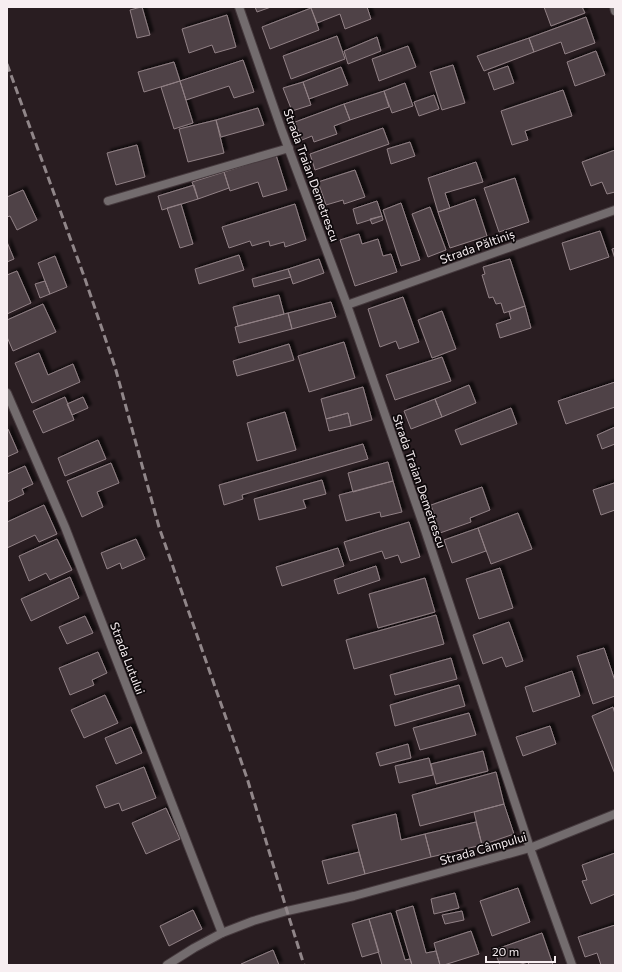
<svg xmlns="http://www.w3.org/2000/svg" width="622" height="972" font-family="Commissioner,sans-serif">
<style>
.building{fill:#504347;stroke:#918186;filter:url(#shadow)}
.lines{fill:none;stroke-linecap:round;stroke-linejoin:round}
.minor-casing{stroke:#463a3e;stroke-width:10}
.tertiary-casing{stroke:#463a3e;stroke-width:10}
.minor{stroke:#736c6e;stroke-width:8}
.tertiary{stroke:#736c6e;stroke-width:8}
.rail{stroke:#908689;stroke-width:3;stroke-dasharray:8 4;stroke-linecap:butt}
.labels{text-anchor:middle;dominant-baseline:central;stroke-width:3.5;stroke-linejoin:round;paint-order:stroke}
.street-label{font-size:12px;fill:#f7eef1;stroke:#0e090b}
</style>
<defs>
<filter id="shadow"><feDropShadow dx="3.5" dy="-3.5" stdDeviation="1" flood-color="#0009"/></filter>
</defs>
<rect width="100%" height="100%" fill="#291d21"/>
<path class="building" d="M141,7H142L150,35L137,38L130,10Z
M255,7H271L257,12Z
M314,7H367L371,19L345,29L340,14L317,23L311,8Z
M544,7H582L585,13L551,26Z
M311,8L319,30L270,49L262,27Z
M227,15L236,47L215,53L212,45L189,53L182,29Z
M586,17L595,43L565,54L561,42L534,52L529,38Z
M337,36L345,59L291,79L283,56Z
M377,37L381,51L348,64L344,51Z
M529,38L534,52L484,71L477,56Z
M408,46L416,67L379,81L372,59Z
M596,51L605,75L575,86L567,62Z
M243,60L254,92L234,98L229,86L186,100L180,81Z
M174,62L180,81L144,92L138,72Z
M453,65L465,103L442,110L430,72Z
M508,66L514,83L494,90L488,73Z
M341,67L348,85L309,99L303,82Z
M180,81L193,123L174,129L161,87Z
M303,82L311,105L292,111L283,88Z
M405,83L413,106L392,113L384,91Z
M563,90L572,116L525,131L528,140L512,145L501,111Z
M384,91L389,107L350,120L344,104Z
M434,95L439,109L419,116L414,102Z
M344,104L350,120L334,126L337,134L314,142L312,136L302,140L295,122Z
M258,108L264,125L221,137L216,120Z
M216,120L224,153L188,162L179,129Z
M383,128L389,144L315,170L310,154Z
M410,142L415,156L391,164L387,149Z
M137,145L145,177L116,185L107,153Z
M615,150V192L607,194L602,182L591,186L582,162Z
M276,155L287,190L263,197L258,182L230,191L224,172Z
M476,162L483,182L445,193L450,208L438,212L428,178Z
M355,170L365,197L344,204L343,200L326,205L318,182Z
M224,172L229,188L198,199L192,182Z
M515,178L529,222L499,232L484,188Z
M194,185L198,199L162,210L158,196Z
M23,190L37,220L17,230L10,216L7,217V197Z
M475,199L487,236L450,248L438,212Z
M377,201L382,216L357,224L353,209Z
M401,203L420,260L401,266L383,210Z
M181,204L193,244L180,248L167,208Z
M295,204L306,240L285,247L284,242L270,246L269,241L252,246L250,241L229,248L222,227Z
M430,207L446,250L428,257L412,214Z
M382,216L383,220L372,224L370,219Z
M600,231L609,257L570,270L562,243Z
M359,234L362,244L378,239L383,256L391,254L397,272L355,286L340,240Z
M7,242L14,259L7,262Z
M615,248V259L612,249Z
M239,255L244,270L199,284L195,269Z
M55,256L67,287L50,294L38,263Z
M319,259L324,273L293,284L288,269Z
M510,259L525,306L504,313L501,303L496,304L493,297L489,298L482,275L485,274L483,267Z
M288,269L291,277L254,287L252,279Z
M17,271L31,303L7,314V275Z
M45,281L50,294L40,298L35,284Z
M279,295L284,314L238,326L233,307Z
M403,297L419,342L399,349L396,341L380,347L368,309Z
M331,302L336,317L292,329L288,313Z
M43,304L56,332L13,351L7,337V320Z
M525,306L531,328L500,338L496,324L511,319L509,312Z
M442,311L456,349L432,358L418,320Z
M288,313L292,329L239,343L235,327Z
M344,342L355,378L309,392L298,356Z
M289,344L294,360L237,376L233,361Z
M39,353L48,375L73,364L80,382L32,403L15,363Z
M442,357L451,381L395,400L386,375Z
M615,382V407L566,424L558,401Z
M469,385L476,403L442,417L435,399Z
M363,387L372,420L351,426L348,413L326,419L321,399Z
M65,397L74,420L43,433L33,411Z
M83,397L88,408L72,415L67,404Z
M435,399L442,417L411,429L404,411Z
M511,408L517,424L461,445L455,430Z
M285,412L296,450L257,461L247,423Z
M348,413L351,426L329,431L326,419Z
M615,427V444L602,449L597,435Z
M7,429H8L18,452L7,457Z
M98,440L106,459L65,476L58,458Z
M363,444L368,459L242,495L243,499L224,505L219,485Z
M388,462L393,481L353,492L348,473Z
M111,463L119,483L97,492L103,507L82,517L67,481Z
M25,466L33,484L22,489L24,494L7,502V474Z
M322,480L326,494L303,500L306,508L259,520L254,499Z
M393,481L402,512L381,517L380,512L346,521L339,495Z
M614,483L615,485V510L601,515L593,490Z
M482,487L490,510L470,518L471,522L440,533L431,505Z
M44,505L57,534L39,542L35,535L7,548V522Z
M518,513L532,549L491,564L478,528Z
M409,522L420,557L401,563L398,555L385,559L382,551L350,561L344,542Z
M478,528L486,551L452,563L444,540Z
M57,539L72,570L50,580L46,573L29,581L19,556Z
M136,539L145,559L122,569L120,563L107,569L101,553Z
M338,548L344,566L282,586L276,567Z
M376,566L380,580L338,594L334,580Z
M500,568L513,608L479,619L466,579Z
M70,577L79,598L31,621L21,599Z
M425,578L435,612L378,628L369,594Z
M436,615L444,644L354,669L346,640Z
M85,616L93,633L67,644L59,627Z
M509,622L523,661L506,667L502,657L483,664L473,635Z
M604,648L615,681V696L593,704L577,656Z
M98,652L107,673L92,680L94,685L70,695L59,668Z
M451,658L457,679L395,695L390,675Z
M572,671L580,696L533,712L525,687Z
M459,685L465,706L395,726L390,705Z
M105,695L118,723L84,738L71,710Z
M613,707L615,714V774L592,716Z
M469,713L476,735L420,750L413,728Z
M550,726L556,744L523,756L516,737Z
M131,727L142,753L116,764L105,738Z
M408,744L411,758L380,766L376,753Z
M483,751L488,771L436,784L431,764Z
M429,758L433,775L399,783L395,766Z
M144,767L156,798L122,811L119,803L105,808L96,786Z
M496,772L504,804L420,826L412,795Z
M504,804L514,834L482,845L474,812Z
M166,808L180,839L146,854L132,823Z
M396,814L401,840L425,834L431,857L365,874L352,825Z
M476,822L482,845L431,857L425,834Z
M359,852L365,874L328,884L322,861Z
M615,853V894L591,904L582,881L587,880L582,865Z
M518,888L530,922L492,936L480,901Z
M455,893L459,908L434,914L431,899Z
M413,906L426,953L436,951L440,965H412L396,911Z
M193,910L202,929L169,946L160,926Z
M462,911L464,920L445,924L442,915Z
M391,913L405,960L410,959L412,965H382L369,919Z
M369,919L379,952L362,957L352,924Z
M615,925V965H601L597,953L585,957L578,937Z
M471,931L479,954L444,965H440L434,943Z
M542,933L553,965H529L528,962L518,965H500L494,950Z
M273,950L279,965H242L241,964Z"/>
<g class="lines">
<g class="minor-casing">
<path id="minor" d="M239,7L282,131L347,305L425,530L530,848L572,965
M108,201L289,148
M347,305L615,210
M7,393L65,527L222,933"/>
</g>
<g class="tertiary-casing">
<path id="tertiary" d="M614,7L615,11
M167,965L194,948L222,933L253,921L287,911L354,896L530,848L615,814"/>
</g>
<use href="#minor" class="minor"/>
<use href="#tertiary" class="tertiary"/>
<path class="rail" d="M7,64L85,279L115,367L159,527L247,778L287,911L304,965"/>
</g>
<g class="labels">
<g class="street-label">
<text transform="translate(312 175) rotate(70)">Strada Traian Demetrescu</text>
<text transform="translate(477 246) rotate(-20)">Strada Păltiniș</text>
<text transform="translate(420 481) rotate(71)">Strada Traian Demetrescu</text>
<text transform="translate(128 658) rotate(69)">Strada Lutului</text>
<text transform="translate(483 848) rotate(-16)">Strada Câmpului</text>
</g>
</g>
<rect width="622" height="972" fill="none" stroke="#f7eef1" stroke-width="16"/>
<path d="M486 956v6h69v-6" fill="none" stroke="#f7eef1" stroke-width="2"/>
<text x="492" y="956" font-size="12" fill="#f7eef1" stroke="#0e090b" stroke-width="3" paint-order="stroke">20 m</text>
</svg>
